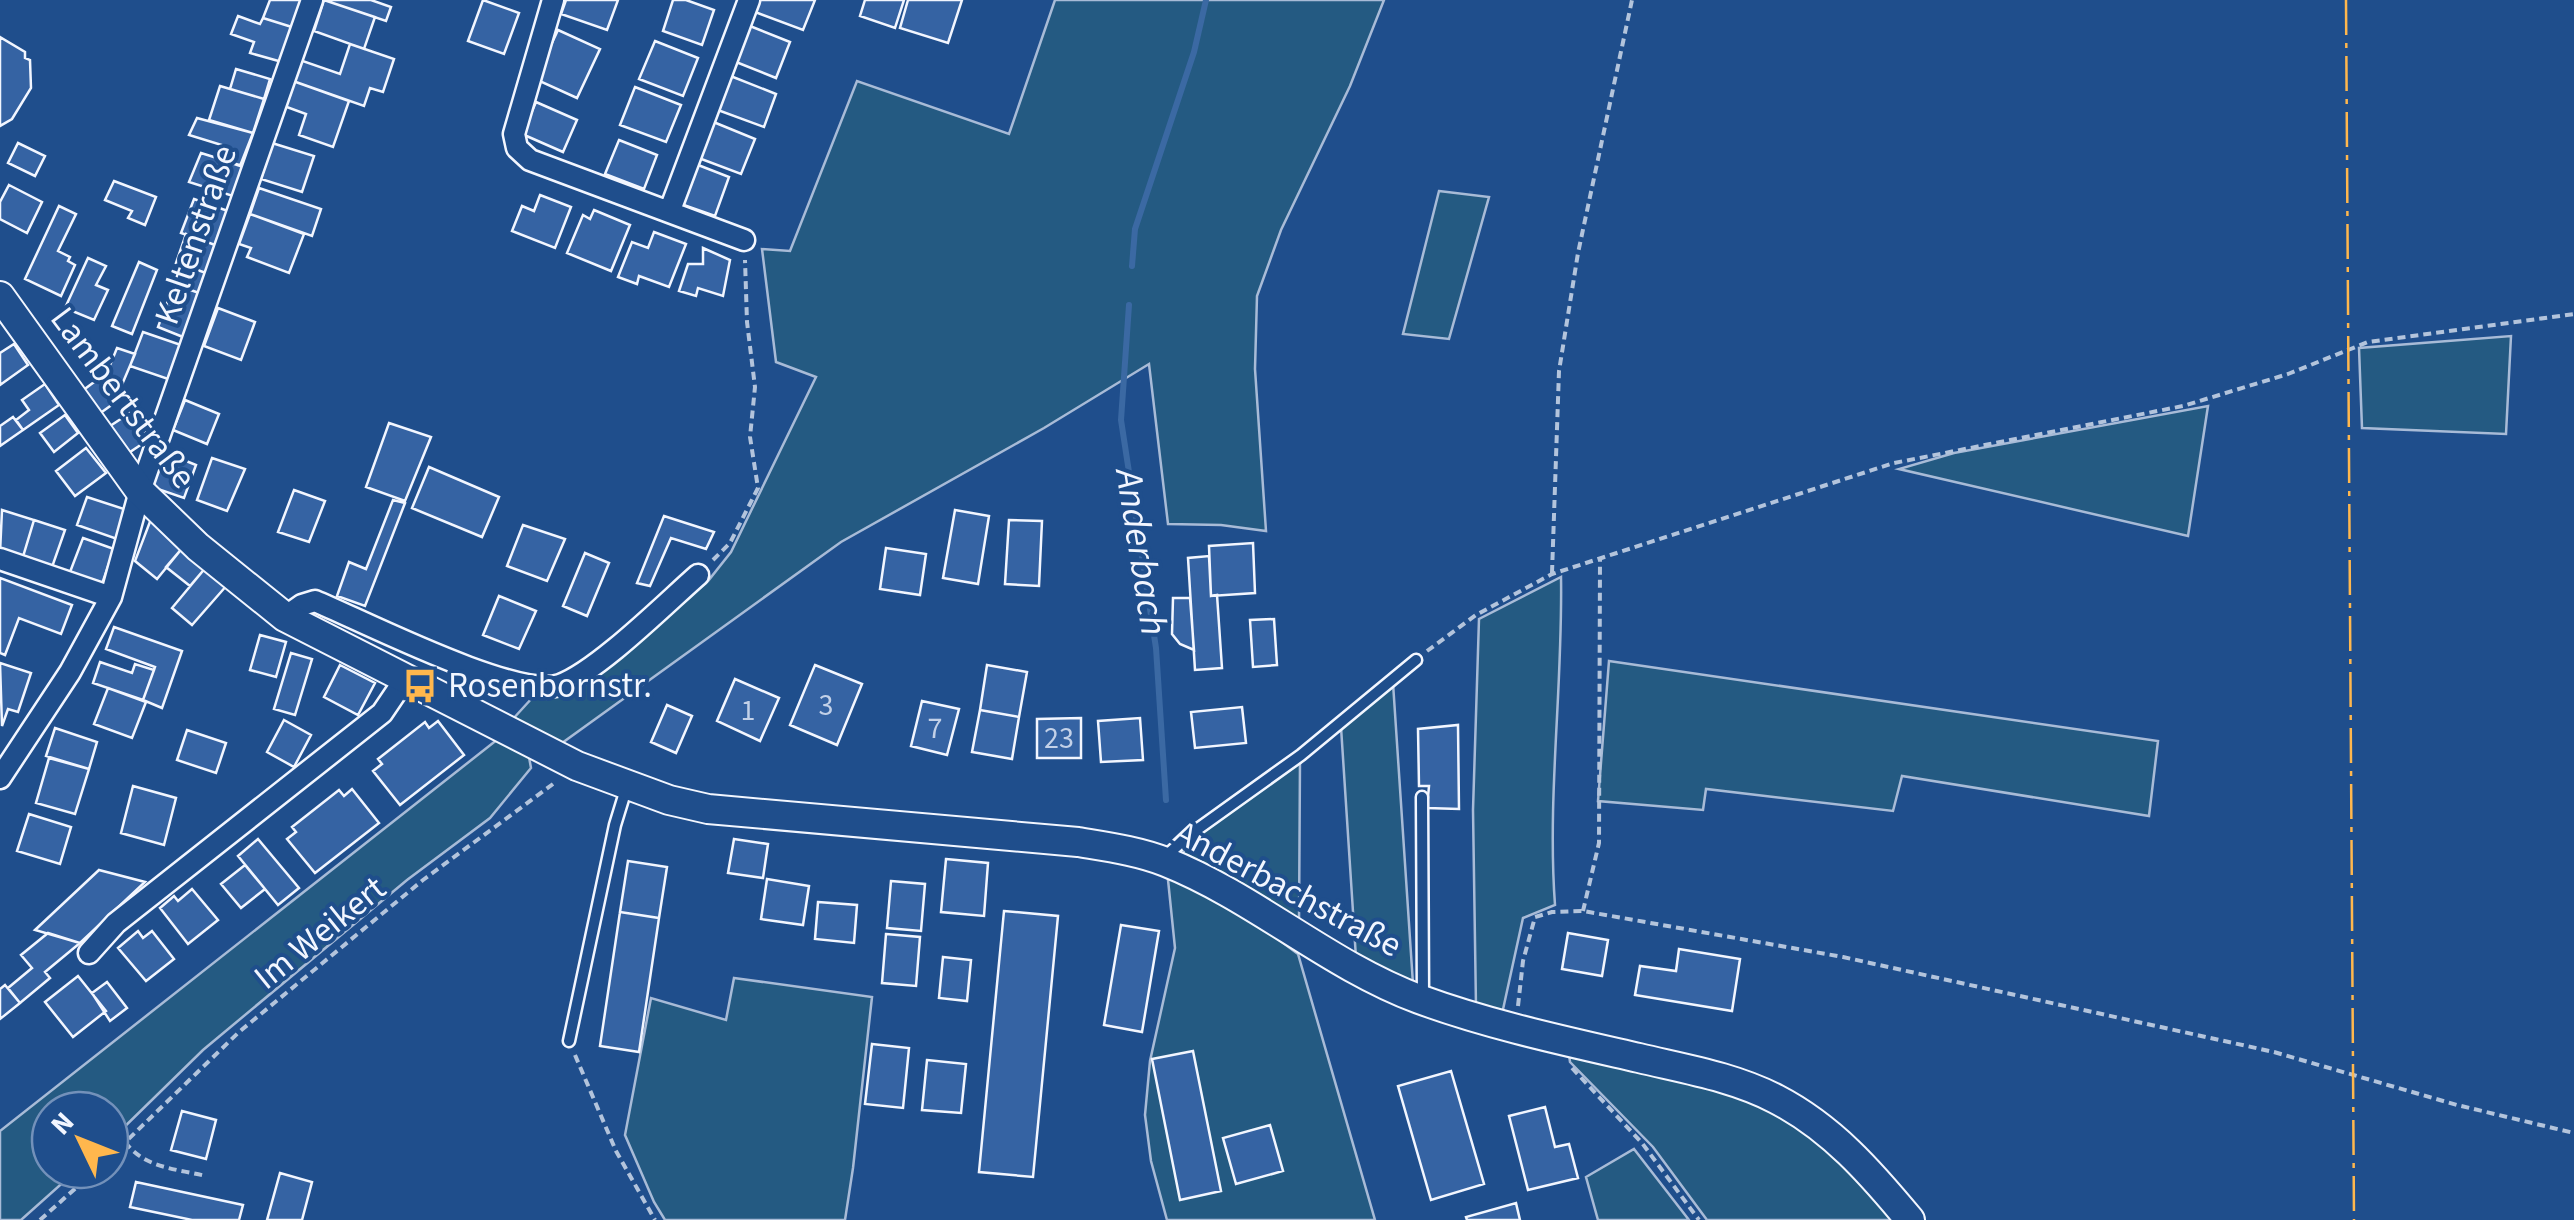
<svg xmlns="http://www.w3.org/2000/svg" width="2574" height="1220" font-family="'Source Sans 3',sans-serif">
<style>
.green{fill:#245a82;stroke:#a8bbd7;stroke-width:2.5}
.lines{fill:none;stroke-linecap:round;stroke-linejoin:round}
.stream{stroke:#3b69a3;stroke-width:6}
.building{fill:#3563a3;stroke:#f2f6ff;stroke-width:2.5}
.lane-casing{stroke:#f2f6ff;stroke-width:15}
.street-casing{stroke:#f2f6ff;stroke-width:25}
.secondary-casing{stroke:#f2f6ff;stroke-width:32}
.path{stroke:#b3c4dc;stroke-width:4;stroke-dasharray:8 5;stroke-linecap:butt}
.lane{stroke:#1f4e8c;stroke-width:10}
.street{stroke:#1f4e8c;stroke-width:20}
.secondary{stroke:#1f4e8c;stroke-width:28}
.power{stroke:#ffb74d;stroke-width:2.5;stroke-dasharray:35 8 5 8;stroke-linecap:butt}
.labels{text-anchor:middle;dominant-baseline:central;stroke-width:8;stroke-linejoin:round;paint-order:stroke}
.number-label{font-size:30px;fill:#c3d1e8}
.street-label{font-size:35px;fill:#f2f6ff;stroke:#1f4e8c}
.poi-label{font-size:35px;fill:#f2f6ff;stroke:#1f4e8c;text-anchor:start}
.water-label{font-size:38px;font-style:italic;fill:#f2f6ff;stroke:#1f4e8c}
</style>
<rect width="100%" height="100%" fill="#1f4e8c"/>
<path class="green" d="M1055,0H1384L1350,86L1281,230L1257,296L1255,369L1266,531L1221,525L1168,524L1149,364L1044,428L841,542L562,743L512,720L533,697L547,699L575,687L708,581L731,552L816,377L776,362L762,249L790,251L857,81L1009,134Z
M1439,191L1489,197L1449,339L1403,334Z
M2511,336L2506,434L2362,428L2359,348Z
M2208,406L2188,536L1899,469L1954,453Z
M1561,577C1563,686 1547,797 1555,905L1523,918L1502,1014L1476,1007L1473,810L1479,619Z
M1609,661L2158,741L2149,816L1902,776L1893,811L1706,789L1703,810L1598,801Z
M1393,683L1413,984L1356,958L1341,727Z
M498,739L529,757L531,768L490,818L407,880L203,1050L110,1141V1110H50V1170H77L21,1220H0V1131Z
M1300,760L1299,924L1183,856L1185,843Z
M1167,870L1217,894L1298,954L1375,1220H1167L1151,1161L1145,1115L1150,1061L1175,948Z
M734,978L872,997L853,1168L845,1220H665L654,1202L625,1135L651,998L726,1020Z
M1569,1054L1730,1090L1826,1141L1899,1220H1707L1653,1147L1570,1062Z
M1634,1149L1689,1220H1598L1586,1177Z"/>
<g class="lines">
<path class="stream" d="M1132,266L1135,229L1194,52L1206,0
M1129,305L1121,420L1156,648L1166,800"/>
</g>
<path class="building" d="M270,0H306L295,28L263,18Z
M324,0H371L391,7L386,21Z
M324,0L375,17L364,49L314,31Z
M483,0L519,13L504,54L468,41Z
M566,0H618L607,30L561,14Z
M673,0H686L714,10L702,45L663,31Z
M760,0H815L803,30L755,12Z
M865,0H904L895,28L860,16Z
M908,0H962L948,43L900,28Z
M238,16L260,24L263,18L295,28L282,62L250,53L254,42L231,34Z
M750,26L790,42L776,78L736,62Z
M558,30L600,49L577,98L535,79Z
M0,37L25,52V58L30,60L31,88L12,119L0,126Z
M655,41L698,58L683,96L639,79Z
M350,44L394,59L383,92L370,88L364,106L293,81L300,60L340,74Z
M236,69L270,79L264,99L230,89Z
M728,75L776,94L764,127L715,109Z
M293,81L349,101L333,147L299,135L306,114L284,106Z
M220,86L264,99L253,133L209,120Z
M635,87L681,105L666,142L620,125Z
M536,102L577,120L563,152L522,134Z
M197,118L253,133L240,166L219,159L225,146L189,135Z
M711,121L755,139L741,174L696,157Z
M619,140L657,155L644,189L605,174Z
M18,143L45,156L35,176L8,163Z
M272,143L314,156L302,192L261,179Z
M201,153L246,167L236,197L189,182Z
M693,163L729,177L715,216L678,203Z
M114,181L156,197L145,225L128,218L132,211L105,200Z
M9,185L42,202L27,233L0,219V202Z
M259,188L321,209L312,236L250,214Z
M540,195L571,207L555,248L512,231L522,206L534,211Z
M194,199L228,211L215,245L181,233Z
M59,206L76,214L58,251L70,257L68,261L75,265L61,296L25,279Z
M594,210L630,225L611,271L567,253L583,215L590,219Z
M250,214L304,234L289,273L247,257L251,248L239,244Z
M654,232L686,244L669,287L639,276L637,284L618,277L632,242L648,248Z
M186,234L215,245L206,273L176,263Z
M703,248L730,260L723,296L698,288L696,296L679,291L688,264H703Z
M88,258L106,266L96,285L108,290L94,320L65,308Z
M139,262L157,270L132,334L112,326Z
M181,264L206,273L199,293L174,284Z
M174,284L199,293L183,337L158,327Z
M218,308L255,322L241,360L204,346Z
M143,332L181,345L168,379L130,366Z
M14,344L28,365L0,385V353Z
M117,348L135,354L118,394L120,399L99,414L82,391L101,377L104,380Z
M45,384L59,405L23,430L16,420L29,410L22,400Z
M185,400L219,414L207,444L173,430Z
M130,413L145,432L142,444L127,454L107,428Z
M65,415L78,433L54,452L40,433Z
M13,417L23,430L0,446V426Z
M389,423L431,437L405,501L366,487Z
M86,448L106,473L75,496L56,471Z
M164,452L196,465L184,498L152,487Z
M212,458L245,469L227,511L197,500Z
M429,467L499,497L482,537L412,508Z
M294,490L325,501L309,542L278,532Z
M87,497L127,510L117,539L77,525Z
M393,500L405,503L365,606L337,596L349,562L366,569Z
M2,510L34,520L22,560L0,553Z
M955,510L989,516L978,584L943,578Z
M664,516L714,532L706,549L671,538L650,586L637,583Z
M151,519L184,546L157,579L135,561Z
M34,520L65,530L51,570L22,560Z
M1009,520L1042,521L1039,586L1005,584Z
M523,525L565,539L547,581L507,566Z
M83,538L114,549L102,584L70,572Z
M1253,543L1255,593L1211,596L1209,546Z
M184,546L207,566L190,586L166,567Z
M886,548L926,554L920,595L880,589Z
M585,553L609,563L587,616L563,606Z
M1209,556L1211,596L1217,595L1222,668L1195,670L1188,558Z
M207,566L228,584L192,625L172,608Z
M0,578L72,605L61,634L19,618L5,655L0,653Z
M499,596L536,611L519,649L483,635Z
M1173,598H1190L1194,650L1180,644L1172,634Z
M1274,619L1277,665L1253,667L1250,620Z
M114,627L182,651L162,708L143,700L155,667L106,649Z
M260,635L286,642L276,677L250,670Z
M291,653L312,659L295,715L274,709Z
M100,662L132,673L135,664L154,670L143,700L93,683Z
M0,663L31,673L18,712L8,709L2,726Z
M340,665L375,683L358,715L324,697Z
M815,665L862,684L837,745L790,725Z
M987,665L1027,672L1019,717L980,710Z
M735,679L779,698L760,741L717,721Z
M108,688L146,702L132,738L94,724Z
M922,701L959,709L947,755L911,746Z
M667,705L692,716L676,753L651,742Z
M1242,707L1246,743L1195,748L1191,712Z
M980,710L1019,717L1012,759L972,752Z
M1081,718V758H1037V719Z
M1140,718L1143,760L1101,762L1098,721Z
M284,720L311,735L294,767L267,752Z
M438,721L464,755L400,805L373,771L382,764L378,759L425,722L429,728Z
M1458,725L1459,809L1427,808L1429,786H1419L1418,729Z
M55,728L97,742L89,769L46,756Z
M187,730L226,743L216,773L177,760Z
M49,758L89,769L75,814L36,803Z
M133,786L176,798L164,845L121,833Z
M352,789L379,823L315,873L287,839L296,832L292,827L339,790L344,796Z
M29,814L71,827L60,864L17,851Z
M258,839L299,888L278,905L238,856Z
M734,839L768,844L763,878L728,873Z
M946,859L988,863L984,916L941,912Z
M628,861L667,867L659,918L620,912Z
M245,865L265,889L241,908L221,884Z
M99,870L145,882L80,943L35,930Z
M767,879L809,886L803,925L761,919Z
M891,881L925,884L921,931L887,928Z
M192,889L218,920L188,944L160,908L174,896L178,901Z
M818,902L857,905L854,943L815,939Z
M1004,911L1058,916L1033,1177L979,1172Z
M620,912L659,918L639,1052L600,1046Z
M1121,925L1159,931L1142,1032L1104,1025Z
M138,931L143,938L152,931L174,959L146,981L118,948Z
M48,933L80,943L45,972L50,978L20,1003L8,988L32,968L21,955Z
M1568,933L1608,940L1602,976L1562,969Z
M886,934L920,937L916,986L882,983Z
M1679,949L1740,959L1732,1011L1635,995L1640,966L1676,971Z
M943,957L971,960L967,1001L939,998Z
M78,976L106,1011L73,1037L45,1002Z
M107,982L127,1008L110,1021L92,993Z
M5,985L20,1003L0,1019V989Z
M872,1044L909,1048L903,1108L865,1104Z
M1193,1051L1221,1191L1180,1200L1152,1059Z
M927,1060L966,1064L961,1113L922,1110Z
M1451,1071L1484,1184L1431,1200L1398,1086Z
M1545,1107L1555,1147L1569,1144L1578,1178L1528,1190L1509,1116Z
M182,1111L216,1120L206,1159L171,1150Z
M1270,1125L1283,1171L1236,1184L1223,1138Z
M280,1173L312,1182L302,1220H267Z
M136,1182L243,1205L239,1220H192L130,1207Z
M1516,1203L1520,1220H1467L1466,1217Z"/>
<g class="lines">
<g class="lane-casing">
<path id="lane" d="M1422,797L1423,999
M1165,857L1188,836L1301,755L1416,660
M569,1041L615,825L627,786"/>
</g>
<g class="street-casing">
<path id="street" d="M553,0L514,134L517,148L530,160L744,240
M670,210L749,0
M0,559L111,597
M285,617L302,605L315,601C363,621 517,700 560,685C598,671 665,604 698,575
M0,778L70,672L111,597L140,491L312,0
M89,953L116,923L382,713L405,679"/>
</g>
<g class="secondary-casing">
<path id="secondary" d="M0,296L140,491L198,547L285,617L577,766L669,800L708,809L1078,842C1108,847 1138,851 1166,862C1256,898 1328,965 1419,999C1490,1025 1565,1041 1639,1058C1685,1069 1734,1077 1776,1099C1832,1128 1871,1173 1910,1220"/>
</g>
<path class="path" d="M713,560L730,543L758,488L750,437L755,387L747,322L745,260
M1552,573L1559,371L1578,253L1632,0
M1427,651L1476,615L1552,574L1894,463L2183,406L2288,374L2368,342L2574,314
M1583,911L1599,843L1600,559
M1518,1006L1523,961L1535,917L1552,912L1583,911L1843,957L2274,1052L2457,1105L2574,1133
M575,1055L616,1151L655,1220
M1572,1068L1642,1143L1699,1220
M125,1142C144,1168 177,1169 206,1176
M110,1157L239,1032L423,880L553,784
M40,1220L96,1170"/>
<use href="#lane" class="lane"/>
<use href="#street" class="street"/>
<use href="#secondary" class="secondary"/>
<path class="power" d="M2346,0L2354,1220"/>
</g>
<defs>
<g id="bus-bare" transform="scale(2.7)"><path d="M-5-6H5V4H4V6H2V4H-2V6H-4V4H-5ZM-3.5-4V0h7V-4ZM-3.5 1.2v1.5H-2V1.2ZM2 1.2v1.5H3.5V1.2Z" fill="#ffb74d" stroke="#1f4e8c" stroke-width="2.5" paint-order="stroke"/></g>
</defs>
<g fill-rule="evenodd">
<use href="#bus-bare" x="420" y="686"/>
</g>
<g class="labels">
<g class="number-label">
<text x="826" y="705">3</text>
<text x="748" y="710">1</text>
<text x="935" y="728">7</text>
<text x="1059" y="738">23</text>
</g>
<g class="street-label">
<text transform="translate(196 235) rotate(-71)">Keltenstraße</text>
<text transform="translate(123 398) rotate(53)">Lambertstraße</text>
<text transform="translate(1288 889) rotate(28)">Anderbachstraße</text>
<text transform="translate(320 933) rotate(-39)">Im Weikert</text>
</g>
<g class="poi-label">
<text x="448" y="686">Rosenbornstr.</text>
</g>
<g class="water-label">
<text transform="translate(1141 552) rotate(81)">Anderbach</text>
</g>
</g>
<g transform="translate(80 1140) rotate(313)"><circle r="48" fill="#1f4e8c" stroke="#7391ba" stroke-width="2.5"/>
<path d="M0-8L18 38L0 25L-18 38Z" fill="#ffb74d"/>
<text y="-15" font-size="28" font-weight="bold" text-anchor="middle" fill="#f2f6ff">N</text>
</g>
</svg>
